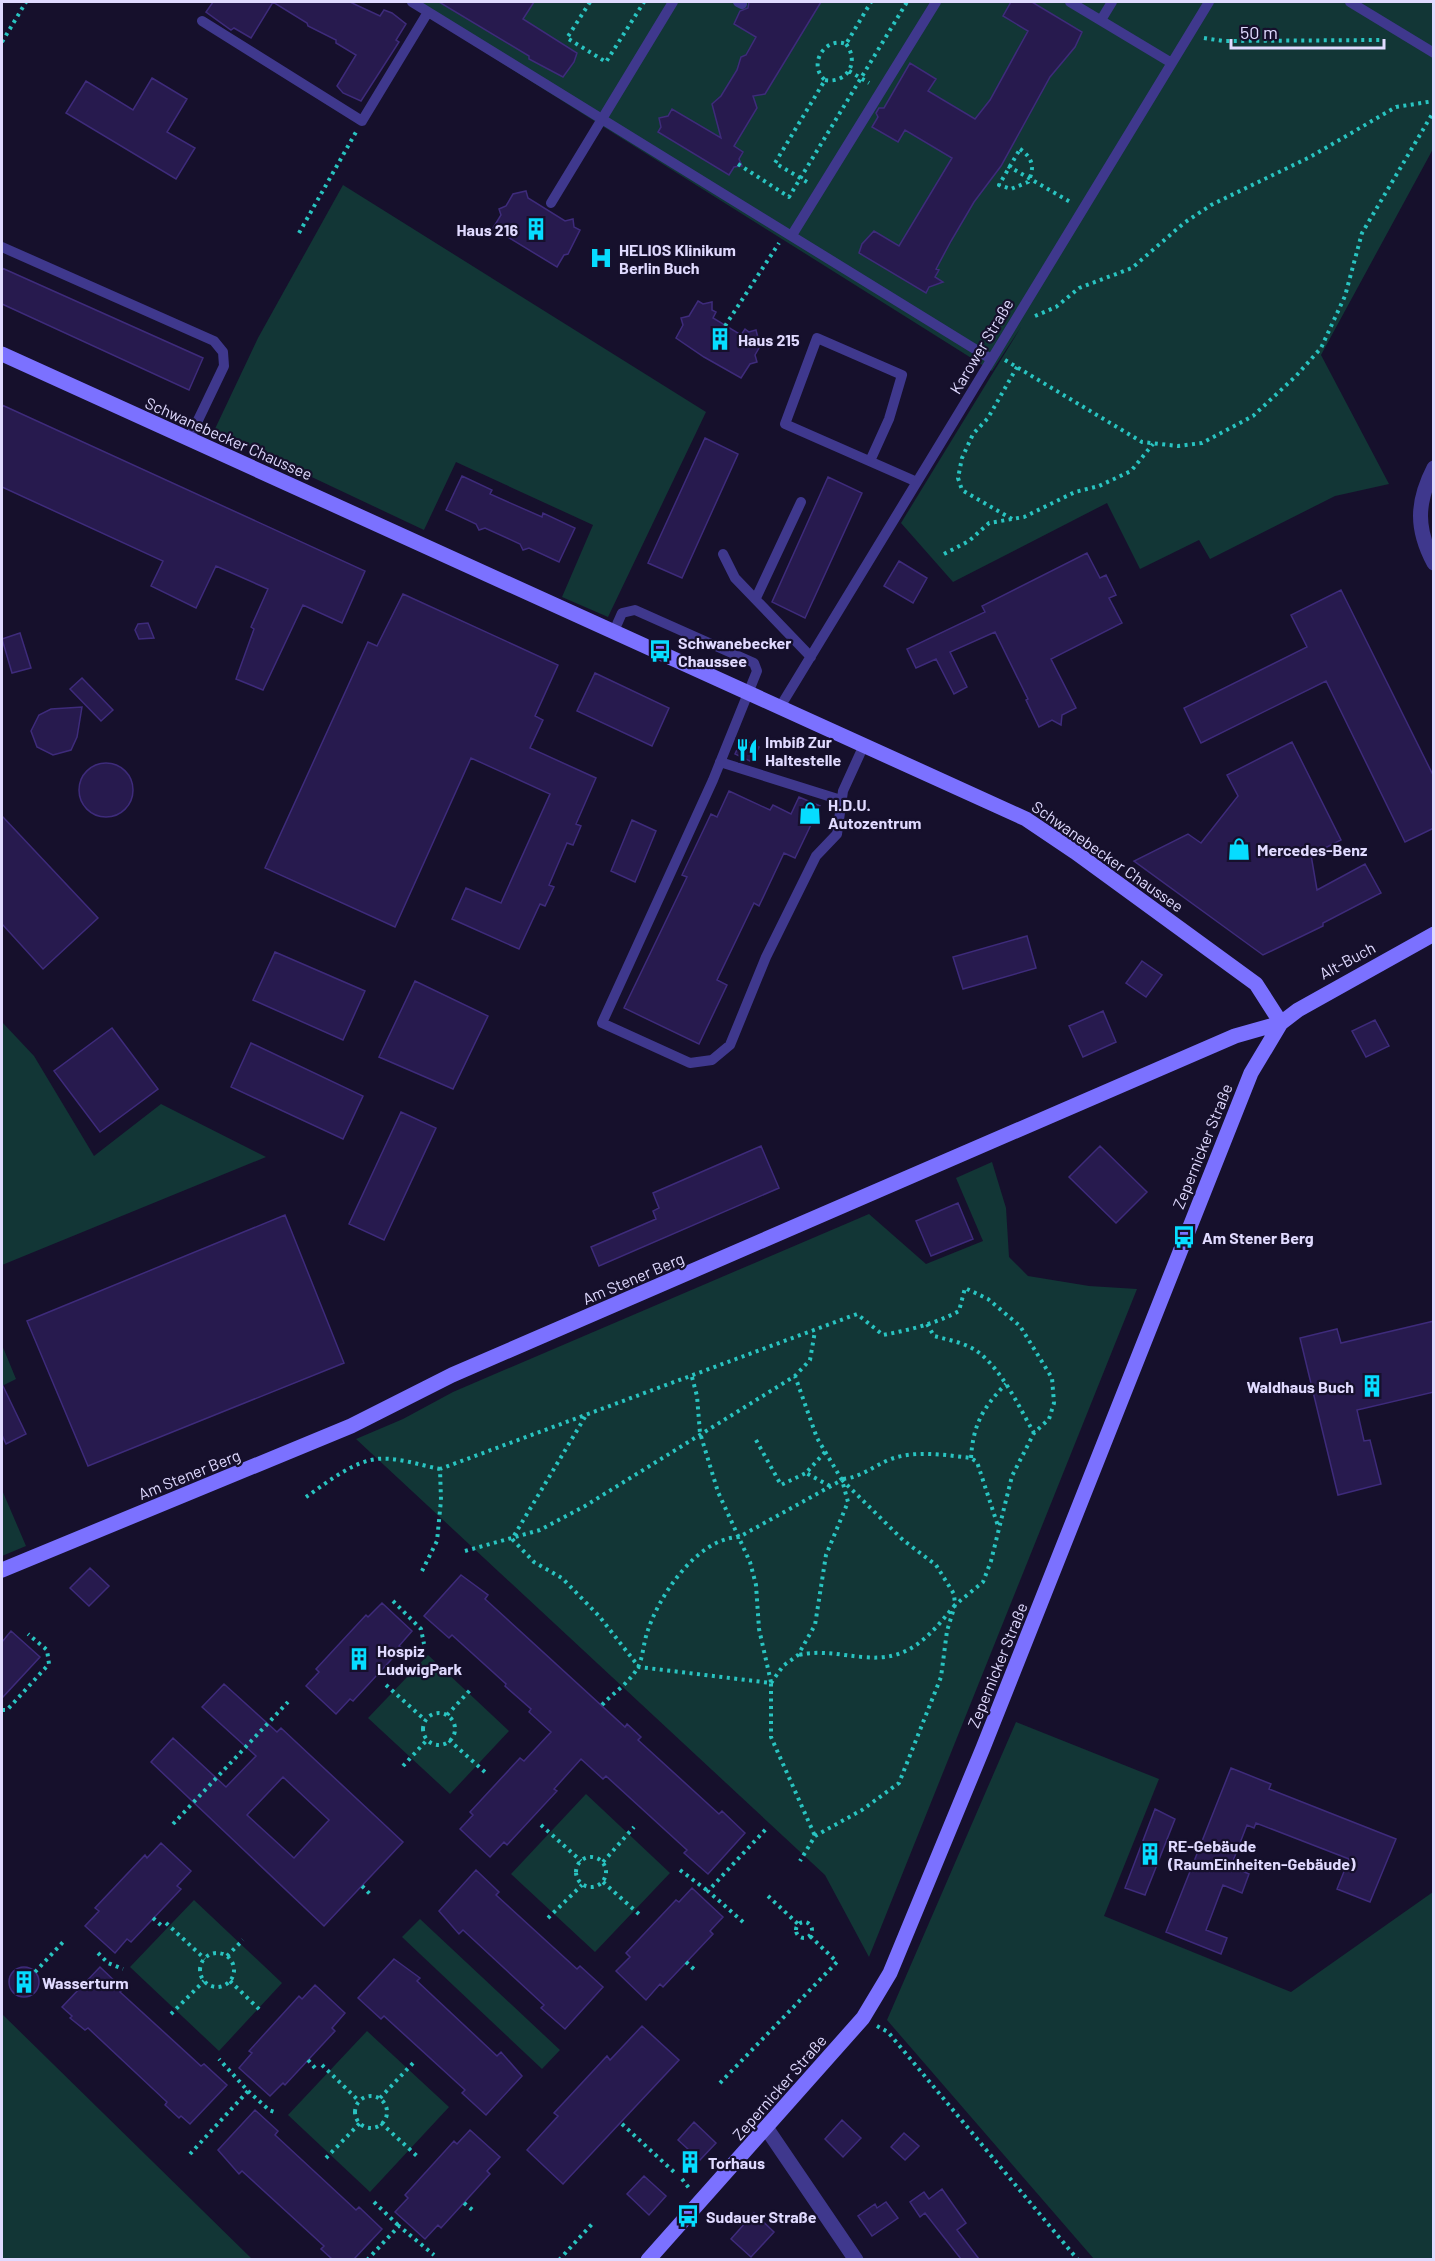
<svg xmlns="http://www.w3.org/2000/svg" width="1435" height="2261" font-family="Barlow,sans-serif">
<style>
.green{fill:#123636}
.building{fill:#271a4e;stroke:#3e2b7b;stroke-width:1.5;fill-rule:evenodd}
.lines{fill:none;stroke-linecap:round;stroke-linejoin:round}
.path{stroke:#29c4c1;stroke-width:4;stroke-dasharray:3 4.5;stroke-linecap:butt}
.lane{stroke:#3f388d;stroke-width:10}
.street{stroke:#3f388d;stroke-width:15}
.secondary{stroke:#7b71ff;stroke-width:15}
.labels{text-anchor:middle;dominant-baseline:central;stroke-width:4.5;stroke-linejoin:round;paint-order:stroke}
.poi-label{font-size:16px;font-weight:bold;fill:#e0daff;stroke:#16102c;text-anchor:start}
.street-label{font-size:16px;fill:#e0daff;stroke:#16102c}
</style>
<rect width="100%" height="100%" fill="#16102c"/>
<path class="green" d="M405,2H1433V149L1321,355L1389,484L1335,496L1210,559L1199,540L1140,569L1107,503L953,582L901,523L1021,327L992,371Z
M343,185L706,412L608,617L562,597L593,525L456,462L424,530L214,431L258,338Z
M2,1022L34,1056L94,1156L161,1104L266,1157L2,1265Z
M992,1162L1006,1208L1009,1257L1028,1276L1089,1286L1137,1289L869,1957L825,1875L356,1439L403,1419L453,1392L869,1214L926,1264L983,1241L956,1178Z
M2,1345L16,1379L2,1386Z
M2,1490L26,1546L2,1556Z
M428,1655L509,1731L450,1794L368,1718Z
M1016,1722L1159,1779L1104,1916L1291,1992L1433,1892V2259H1094L887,2020Z
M586,1794L670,1873L595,1952L511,1874Z
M194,1900L282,1983L219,2051L130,1967Z
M420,1919L560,2050L542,2069L402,1937Z
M2,2014L252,2259H2Z
M367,2031L449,2107L370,2192L288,2115Z"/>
<path class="building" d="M213,2H350L380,16L384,10L392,13L406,24L396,40L399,42L361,101L343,93L337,86L356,55L336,43V40L308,26L307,23L273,2L251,38L234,28L231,30L206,12Z
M439,2H534L523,19L577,53L574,62L563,77L529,59V56Z
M749,2H821L765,94L753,96L757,108L734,146L743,152L739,159L742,166L734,167L729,175L658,132L661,127L659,118L668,116L672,109L721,138L712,104L721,96L737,70L741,57L746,55L756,37L734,24L740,11L748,8Z
M1011,2H1032L1082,32L1075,47L1050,77L1001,166L974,202L951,241L936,269L939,270L935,277L943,282L929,287L926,293L859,253L862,244L874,231L899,246L952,158L905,130L898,142L872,127L878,117L876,113L879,108H884L910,63L936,79L928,91L975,119L990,100L1028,31L1003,16Z
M152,78L187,99L167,132L195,148L176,179L66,113L86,81L133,110Z
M526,191L528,198L565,221L573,219L574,227L580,230L568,254L564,255L557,267L493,228L501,215L499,209L506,206L513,194Z
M2,268L203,358L189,390L2,304Z
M698,301L703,304L712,302V310L716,312L713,318L741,335L745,329L749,332L756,330L758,338L763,341L755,355L757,362L750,364L741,378L704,357L676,338L683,325L681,318L689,316Z
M2,405L365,571L342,623L303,605L263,690L236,679L254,629L251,627L268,589L216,566L196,608L151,586L163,561L2,487Z
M705,438L738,454L682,578L648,563Z
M462,476L492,490L490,494L542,517L543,513L575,528L559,562L529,548L523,550L520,544L485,528L479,530L476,524L446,510Z
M828,477L862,493L805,618L772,602Z
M1087,553L1100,578L1106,575L1116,595L1109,598L1122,623L1051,659L1076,708L1062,715L1061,725L1052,720L1039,727L1026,700L1028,699L995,632L950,652L967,687L954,694L936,659L916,668L907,649L985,612L982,606Z
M899,561L927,578L913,603L884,586Z
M1341,590L1434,777V828L1405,842L1326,681L1201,743L1184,708L1307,647L1291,615Z
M403,594L558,665L535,716L543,720L530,748L596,778L576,824L581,826L573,845L567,843L549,885L554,887L545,906L540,904L519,949L452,919L466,888L501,903L550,794L471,758L395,927L265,868L368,642L377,646Z
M148,623L154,638L139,639L135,630L138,624Z
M20,633L31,668L12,673L2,639Z
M595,673L669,708L652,746L577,711Z
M82,678L113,710L101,721L70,689Z
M82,707L77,737L71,750L53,755L37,747L31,731L39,715L51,709Z
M742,739L759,747L752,762L735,754Z
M1292,742L1341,840L1311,855L1317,890L1365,864L1381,893L1323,923V926L1263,955L1134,861L1188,834L1201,843L1238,796L1227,775Z
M79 790a27 27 0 1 1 54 0a27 27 0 1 1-54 0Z
M729,791L770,810L773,805L791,814L799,797L820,806L795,858L784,853L759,906L754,903L717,980L727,985L699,1044L624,1008L687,877L682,875L711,814L717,817Z
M2,816L98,918L43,969L2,924Z
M632,820L656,831L635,882L611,871Z
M1027,936L1036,968L963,989L953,957Z
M275,952L365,991L343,1040L253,1000Z
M1142,961L1162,975L1146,997L1126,983Z
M415,981L488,1016L453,1089L379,1057Z
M1103,1011L1116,1042L1083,1057L1069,1026Z
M1375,1020L1389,1046L1366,1057L1352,1031Z
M112,1028L158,1089L100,1132L54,1071Z
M251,1043L363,1096L343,1139L231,1087Z
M401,1112L436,1128L384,1240L349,1224Z
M761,1146L779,1188L599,1266L591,1247L656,1219L653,1211L659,1208L653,1193Z
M1100,1146L1147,1192L1116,1223L1069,1177Z
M958,1203L973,1239L931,1256L916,1221Z
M285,1215L344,1363L88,1466L27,1321Z
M1434,1321V1392L1357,1410L1364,1441L1370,1440L1381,1484L1338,1495L1300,1338L1337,1329L1341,1343Z
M2,1384L26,1434L6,1444L2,1435Z
M90,1568L109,1586L89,1606L70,1588Z
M461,1575L488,1595L485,1599L625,1727L627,1724L641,1737L638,1740L719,1814L722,1811L745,1833L708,1874L684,1853L687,1850L606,1776L603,1779L581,1759L554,1789L557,1791L507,1845L504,1842L490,1857L460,1829L473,1815L470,1812L520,1758L524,1761L551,1732L529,1712L531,1709L505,1686L506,1684L452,1635L449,1638L424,1616Z
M382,1603L412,1631L399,1646L402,1648L353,1701L350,1699L336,1714L306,1686L319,1672L316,1669L366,1615L368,1617Z
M11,1631L40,1657L2,1698V1642Z
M224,1684L277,1732L281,1728L403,1842L324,1926L151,1762L173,1738L226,1787L256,1756L202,1707ZM283,1777L329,1820L294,1858L247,1815Z
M1231,1768L1271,1784L1269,1789L1396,1839L1370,1902L1337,1889L1349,1859L1256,1823L1254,1828L1247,1825L1231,1866L1249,1874L1242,1893L1223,1885L1206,1930L1227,1938L1221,1954L1166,1932Z
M1155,1809L1175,1819L1145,1895L1125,1888Z
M161,1843L191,1871L177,1886L181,1889L131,1942L127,1939L115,1953L85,1926L99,1911L95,1908L145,1855L147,1858Z
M476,1870L499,1892L496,1895L577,1969L580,1966L603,1987L565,2029L541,2008L544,2005L463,1930L459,1934L439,1911Z
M692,1888L723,1917L710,1931L713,1934L663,1987L660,1984L646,2000L616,1971L630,1957L626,1953L676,1900L679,1902Z
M394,1959L420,1978L417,1981L497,2056L501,2052L522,2076L486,2115L462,2093L465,2090L384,2016L381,2019L358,1998Z
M100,1967L123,1989L120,1992L201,2066L204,2064L227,2085L190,2124L181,2116L179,2118L165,2105L167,2102L88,2028L85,2030L70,2018L72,2016L62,2007Z
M9 1982a15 15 0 1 1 30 0a15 15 0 1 1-30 0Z
M315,1985L345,2013L332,2028L335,2031L285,2085L283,2083L270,2096L239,2068L252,2053L249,2051L299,1996L302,1999Z
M642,2026L679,2060L563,2184L527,2150L558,2116L554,2113L607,2056L610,2060Z
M255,2110L278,2131L275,2135L356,2210L359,2207L382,2229L354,2259H332L321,2249L324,2246L242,2171L239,2174L218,2150Z
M842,2120L861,2138L843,2157L825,2139Z
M694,2122L716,2143L700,2160L678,2140Z
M470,2130L500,2157L487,2171L490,2174L441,2228L438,2225L425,2239L395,2212L408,2198L405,2195L454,2141L457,2144Z
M904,2133L919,2146L905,2160L891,2147Z
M644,2176L666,2196L649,2215L627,2194Z
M942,2189L966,2223L957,2230L979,2259H961L925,2213L920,2217L910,2202L924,2192L929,2199Z
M886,2202L898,2218L872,2236L858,2216L875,2204L877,2208Z
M754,2213L774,2232L751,2257L731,2239Z"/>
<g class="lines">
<path class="path" d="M590,2L567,38L606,62L644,2
M1204,38L1223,41L1380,40
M2,42L26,2
M849,71L869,83
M825,80C847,84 860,62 846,44
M1020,149C1033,158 1035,168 1028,182L1011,189L999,185Z
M738,164L789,197L907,2
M1008,166L1072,203
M807,182L775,163L825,80C807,65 825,36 846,44L871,2
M299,233L356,132
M1035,316L1056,307L1079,288L1132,268L1184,223L1211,205L1310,157L1396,107L1434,101
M725,326L779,243
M1005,360L1142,442L1178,446L1202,443L1253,416L1296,376L1321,348L1345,296L1362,233L1434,111
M1012,519L962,490L958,478L962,458L973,434L988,418L1017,367
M944,554L969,541L989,523L1024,517L1075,492L1099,486L1131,471L1153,444
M927,1324L934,1336C949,1340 966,1343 978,1352C1003,1371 1019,1407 1034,1433
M692,1377L697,1396L700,1433L718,1492L750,1562L756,1585L759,1629L771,1682
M585,1417L512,1539L534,1562L562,1578L599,1616L639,1667L771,1683V1737L815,1836
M756,1440L781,1485L806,1473
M825,1452L806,1473L830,1486
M971,1458C973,1425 983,1407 1006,1384
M843,1479C862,1477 873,1466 891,1459C916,1450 945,1455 971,1458L977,1462L998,1526
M306,1497C325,1484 348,1465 371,1460C392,1455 419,1465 440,1469
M465,1551L540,1530L585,1506L795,1376L810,1360L815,1331
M422,1571L437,1541L441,1500L440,1469L857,1314L883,1335C909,1330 935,1324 959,1311L965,1288L988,1299L1020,1326L1052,1378L1054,1403L1049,1419L1034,1433L1012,1476L991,1561L983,1582L955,1605L947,1631L941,1677L899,1783L862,1810L815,1836L800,1861
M393,1601L421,1629L424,1644
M771,1683L783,1666L798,1655L815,1625L826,1555L848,1502L842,1480L817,1438L795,1376
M386,1685L425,1720
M602,1705C614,1692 627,1685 637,1669C643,1659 643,1645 647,1633C658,1597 697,1538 739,1537L842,1480L903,1540L936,1565L954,1594L955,1605C928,1638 908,1662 863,1657C839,1655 822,1650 798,1655
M2,1710H7L49,1664L47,1650L28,1634
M423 1729a16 16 0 1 1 32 0a16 16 0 1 1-32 0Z
M447,1715L472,1688
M449,1740L485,1772
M403,1766L427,1740
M173,1824L288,1702
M541,1825L581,1861
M576 1872a15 15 0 1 1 30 0a15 15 0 1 1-30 0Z
M603,1862L634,1827
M680,1870L708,1891
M603,1882L639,1914
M362,1886L371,1895
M768,1896L798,1924
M153,1918L163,1927
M548,1918L582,1885
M796 1930a8 8 0 1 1 16 0a8 8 0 1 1-16 0Z
M743,1922L708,1891L766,1829
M166,1923L205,1959
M98,1953L108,1963L123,1969
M200 1970a17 17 0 1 1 34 0a17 17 0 1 1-34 0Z
M227,1956L243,1940
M686,1962L697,1972
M35,1972L65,1940
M230,1981L262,2012
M171,2014L204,1981
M877,2026L888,2032L1078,2260
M308,2060L317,2070
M322,2065L359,2101
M720,2083L837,1962L810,1936
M248,2091L269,2110L277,2113
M355 2112a16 16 0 1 1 32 0a16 16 0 1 1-32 0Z
M380,2098L414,2062
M381,2123L417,2156
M622,2124L674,2172
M190,2154L248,2091L219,2059
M326,2158L360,2123
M682,2179L689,2188
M374,2202L399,2226
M464,2203L475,2212
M367,2260L399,2226L434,2255
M559,2260L593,2223"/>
<path class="lane" d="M412,2L991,359
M738,2L742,4
M1070,2L1170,62
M1350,2L1434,53
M1101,20L1112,2
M202,21L362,121L428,12
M551,203L673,2
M792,235L936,2
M2,247L214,341L223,352L224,366L189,439
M870,461L889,419L902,375L817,338L785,424L917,482
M723,554L735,578L811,657
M756,598L801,502
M614,631L622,613L635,610L754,663L757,671L713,780L602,1023L690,1063L712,1060L730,1045L766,957L816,856L837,834L843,791L864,745
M780,707L1209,2
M720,762L841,800"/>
<path class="street" d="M1434,468C1416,503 1416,529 1434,563
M767,2129L856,2260"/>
<path class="secondary" d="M2,354L1026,819L1075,852L1256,984L1281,1023
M2,1570L351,1426L452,1375L1235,1036L1281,1023
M648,2260L863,2018L890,1973L983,1748L1251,1073L1281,1023L1298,1010L1434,934"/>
</g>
<defs>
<g id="building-bare" transform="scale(1.8)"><path d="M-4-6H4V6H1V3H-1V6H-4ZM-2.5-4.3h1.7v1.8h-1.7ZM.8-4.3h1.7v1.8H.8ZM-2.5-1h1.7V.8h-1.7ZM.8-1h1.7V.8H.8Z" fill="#06dcff" stroke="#16102c" stroke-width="2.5" paint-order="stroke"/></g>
<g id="hospital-bare" transform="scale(1.8)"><path d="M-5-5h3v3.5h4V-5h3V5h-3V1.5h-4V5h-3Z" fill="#06dcff" stroke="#16102c" stroke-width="2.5" paint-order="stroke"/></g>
<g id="bus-bare" transform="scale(1.8)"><path d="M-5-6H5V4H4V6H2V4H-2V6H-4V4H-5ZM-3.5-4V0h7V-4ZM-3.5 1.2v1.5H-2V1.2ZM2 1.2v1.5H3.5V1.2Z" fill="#06dcff" stroke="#16102c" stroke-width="2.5" paint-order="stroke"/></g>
<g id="restaurant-bare" transform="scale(1.8)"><path d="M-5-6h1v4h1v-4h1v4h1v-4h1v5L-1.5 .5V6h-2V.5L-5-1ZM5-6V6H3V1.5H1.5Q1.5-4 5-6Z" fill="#06dcff" stroke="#16102c" stroke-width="2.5" paint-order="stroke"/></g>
<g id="shop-bare" transform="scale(1.8)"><path d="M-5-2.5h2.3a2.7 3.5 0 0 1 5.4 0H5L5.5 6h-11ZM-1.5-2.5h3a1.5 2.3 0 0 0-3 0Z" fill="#06dcff" stroke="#16102c" stroke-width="2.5" paint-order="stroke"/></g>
</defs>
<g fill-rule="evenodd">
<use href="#building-bare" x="536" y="229"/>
<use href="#hospital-bare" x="601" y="258"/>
<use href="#building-bare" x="720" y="339"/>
<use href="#bus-bare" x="660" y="651"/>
<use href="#restaurant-bare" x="747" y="750"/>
<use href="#shop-bare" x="810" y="813"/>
<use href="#shop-bare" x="1239" y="849"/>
<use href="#bus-bare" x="1184" y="1237"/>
<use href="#building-bare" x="1372" y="1386"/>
<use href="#building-bare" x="359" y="1659"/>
<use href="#building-bare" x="1150" y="1854"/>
<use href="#building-bare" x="24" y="1982"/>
<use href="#building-bare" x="690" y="2162"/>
<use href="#bus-bare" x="688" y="2216"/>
</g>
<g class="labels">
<g class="poi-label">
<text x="518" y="229" text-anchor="end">Haus 216</text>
<text x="619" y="249">HELIOS Klinikum<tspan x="619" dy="18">Berlin Buch</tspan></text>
<text x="738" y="339">Haus 215</text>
<text x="678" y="642">Schwanebecker<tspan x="678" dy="18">Chaussee</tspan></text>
<text x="765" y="741">Imbiß Zur<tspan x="765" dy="18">Haltestelle</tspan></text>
<text x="828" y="804">H.D.U.<tspan x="828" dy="18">Autozentrum</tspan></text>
<text x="1257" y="849">Mercedes-Benz</text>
<text x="1202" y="1237">Am Stener Berg</text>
<text x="1354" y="1386" text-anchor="end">Waldhaus Buch</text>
<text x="377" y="1650">Hospiz<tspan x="377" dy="18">LudwigPark</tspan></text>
<text x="1168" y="1845">RE-Gebäude<tspan x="1168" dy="18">(RaumEinheiten-Gebäude)</tspan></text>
<text x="42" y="1982">Wasserturm</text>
<text x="708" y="2162">Torhaus</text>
<text x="706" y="2216">Sudauer Straße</text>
</g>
<g class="street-label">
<text transform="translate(981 346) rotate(-59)">Karower Straße</text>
<text transform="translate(229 438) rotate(24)">Schwanebecker Chaussee</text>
<text transform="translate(1108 856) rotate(35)">Schwanebecker Chaussee</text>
<text transform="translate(1347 960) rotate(-28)">Alt-Buch</text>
<text transform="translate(1202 1146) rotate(-68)">Zepernicker Straße</text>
<text transform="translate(633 1278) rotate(-23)">Am Stener Berg</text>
<text transform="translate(189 1474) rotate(-22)">Am Stener Berg</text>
<text transform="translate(997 1665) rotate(-68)">Zepernicker Straße</text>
<text transform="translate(779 2087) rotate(-49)">Zepernicker Straße</text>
</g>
</g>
<rect width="1435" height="2261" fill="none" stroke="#e0daff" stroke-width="6"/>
<path d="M1231 39v9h153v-9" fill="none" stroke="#e0daff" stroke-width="3"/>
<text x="1240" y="39" font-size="18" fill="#e0daff" stroke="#16102c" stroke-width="4.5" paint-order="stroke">50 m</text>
</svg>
